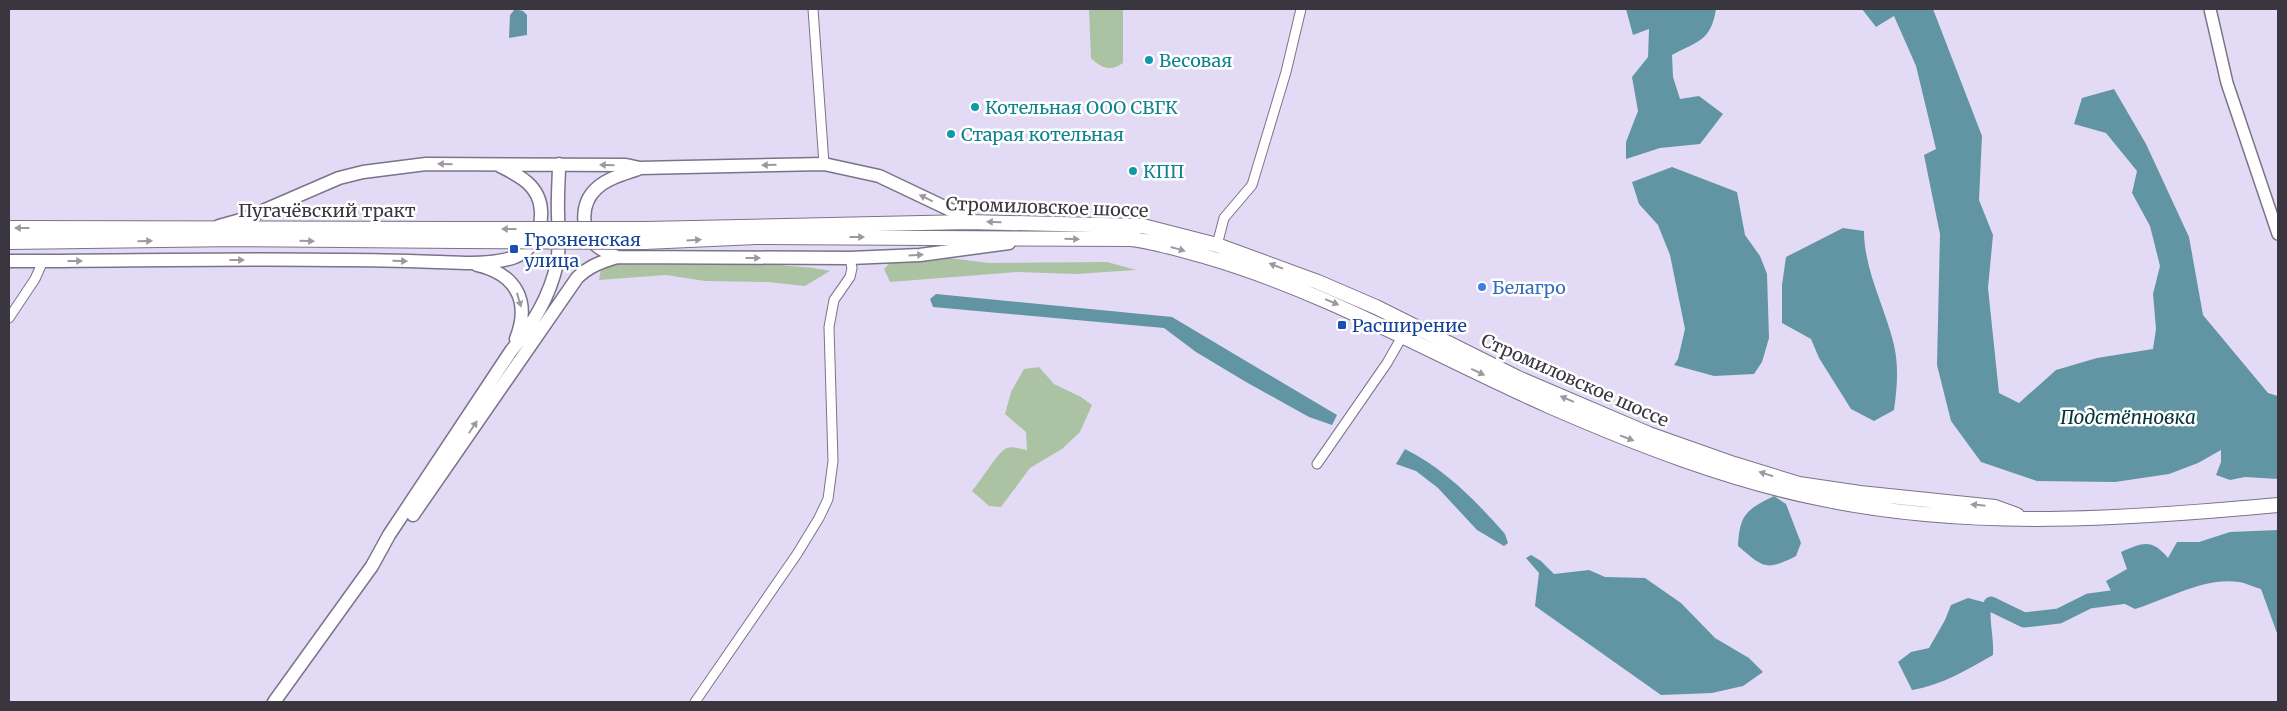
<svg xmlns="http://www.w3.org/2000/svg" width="2287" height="711" font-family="Merriweather,serif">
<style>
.green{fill:#abc3a2}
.water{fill:#6295a3}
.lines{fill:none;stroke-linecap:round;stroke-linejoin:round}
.river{stroke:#6295a3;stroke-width:15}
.minor-casing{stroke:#7a7389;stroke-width:11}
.tertiary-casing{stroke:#7a7389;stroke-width:14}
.secondary-casing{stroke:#7a7389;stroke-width:15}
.primary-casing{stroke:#7a7389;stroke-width:16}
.minor{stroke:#fff;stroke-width:9}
.tertiary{stroke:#fff;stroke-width:11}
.secondary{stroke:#fff;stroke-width:12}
.primary{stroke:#fff;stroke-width:14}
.primary-bridge-casing{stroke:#7a7389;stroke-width:16;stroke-linecap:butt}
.primary-bridge{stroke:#fff;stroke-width:14}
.oneway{fill:#9c9aa0}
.culture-dot{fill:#0f9aa8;stroke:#fff;stroke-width:2}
.transit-dot{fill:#1a4fb4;stroke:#fff;stroke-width:2}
.shop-dot{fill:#3f7fe0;stroke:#fff;stroke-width:2}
.labels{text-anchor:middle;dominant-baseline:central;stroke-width:5;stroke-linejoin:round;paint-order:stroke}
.culture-label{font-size:18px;fill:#0d838f;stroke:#fff;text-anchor:start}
.street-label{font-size:18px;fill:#393640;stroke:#fff}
.transit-label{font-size:18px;fill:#164399;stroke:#fff;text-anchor:start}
.shop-label{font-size:18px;fill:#366cbe;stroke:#fff;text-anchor:start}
.water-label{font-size:19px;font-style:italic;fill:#02343f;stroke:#fff}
</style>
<rect width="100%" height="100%" fill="#e3dbf5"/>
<path class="green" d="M1089,9H1123V63C1110,72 1101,68 1091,58Z
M949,258L989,263L1107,262L1136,270L1076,274L1017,272L890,282L884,269L892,261Z
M602,263C662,267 721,261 780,265C797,267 814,267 830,271L805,286L768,282L705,281L666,275L599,280Z
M1039,367L1054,384L1081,397L1092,405L1080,432L1062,449L1030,468L1001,507L989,506L972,491C980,482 999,450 1007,448C1012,446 1021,449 1027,450L1026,432L1005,414L1011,392L1024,369Z"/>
<path class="water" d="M515,9L523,11L527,15V35L509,38L510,15Z
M1626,9H1716C1711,41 1698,41 1672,55L1673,77L1680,99L1699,96L1723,114L1700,144L1660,148L1626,159V142L1638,111L1632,77L1648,57L1649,29L1633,35Z
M1862,9H1933L1982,136L1979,200L1993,235L1988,288L1999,393L2019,403L2056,370L2097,358L2153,349L2156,329L2153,294L2160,266L2150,226L2132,193L2137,171L2106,133L2074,124L2082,98L2114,89L2146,144L2189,237L2203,315L2268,393L2278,396V479L2245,477L2230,480L2216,475L2221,462V450L2198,463L2169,474L2115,482L2037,481L1981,462L1951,421L1937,365L1940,234L1924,155L1936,149L1916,66L1894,16L1876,27Z
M1672,167L1737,192L1745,235L1760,256L1767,274L1769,338L1762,362L1754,374L1714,376L1674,365L1678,359L1685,329L1670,255L1658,225L1639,204L1632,182Z
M1843,228L1864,231C1864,270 1885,307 1894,345C1899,367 1897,388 1894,410L1874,421L1851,409L1819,358L1811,339L1782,323V285L1786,257Z
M936,294L1172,317L1337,415L1332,425L1309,417L1246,382L1196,352L1164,328L933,307L930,299Z
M1405,449C1445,469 1476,501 1505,534L1508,543L1504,546L1477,530L1438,488L1416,471L1396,464Z
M1774,496L1786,504L1801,543L1796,556C1765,572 1763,567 1738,546C1740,514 1746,510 1774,496Z
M2278,530V636L2261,589C2254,587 2246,583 2239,582C2204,577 2168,599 2135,609L2115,599L2106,581L2127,569L2121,552C2143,543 2151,538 2168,558L2177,542H2199L2230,532Z
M1531,555L1541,561L1554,574L1589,570L1605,577L1645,578L1681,603L1715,638L1749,658L1763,672L1743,686L1712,693L1661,695L1535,606L1539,573L1526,558Z
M1968,598L1991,604C1989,623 1994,635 1993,655C1967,670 1942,685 1912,690L1898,662L1911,652L1929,648L1945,620L1951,605Z"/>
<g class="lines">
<path class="river" d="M1991,604L2024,620L2059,616L2089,601L2134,595"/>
<g class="minor-casing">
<path id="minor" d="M813,9L824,164
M1217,245L1224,218L1252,185L1286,72L1301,9
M9,318L35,279L43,261
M1317,464L1387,363L1403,335
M695,702L797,554L819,518L828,499L833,461L829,327L834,300L850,277L852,268L850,258"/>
</g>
<g class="tertiary-casing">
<path id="tertiary" d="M2210,9L2227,83L2278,234"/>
</g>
<g class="secondary-casing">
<path id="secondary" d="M638,169C624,174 608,178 597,188C580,203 580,232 597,246C603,251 610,254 617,257L850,258L920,255L1009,243
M219,226L244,219L339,178L363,172L426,164L626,165L640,168L824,164L879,176L959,214L968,222
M9,261C121,261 233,258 345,260C377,260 408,261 440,262C463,263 492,265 515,257C533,250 542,229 541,211C540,186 520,176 500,166
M477,265C516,274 531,301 516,339
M413,515L577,278C589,266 601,262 617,257
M274,702L372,566L389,535L511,351C532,325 550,297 557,263C561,242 557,220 558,198C558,187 559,176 559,164"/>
</g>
<g class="primary-casing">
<path id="primary" d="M9,228L457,229
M646,229L968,222L1143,226L1217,245L1318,282L1376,307L1518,378L1649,434L1734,464L1799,484L1860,493L1995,507L2017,515
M9,242L238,239L460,241
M645,242L756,237L1131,239C1157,242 1181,250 1207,257C1327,292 1434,355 1549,406C1636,444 1728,480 1822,499C1972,530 2127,519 2278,505"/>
</g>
<use href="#minor" class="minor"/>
<use href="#tertiary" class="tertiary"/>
<use href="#secondary" class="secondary"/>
<use href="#primary" class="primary"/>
<g class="primary-bridge-casing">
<path id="primary-bridge" d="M457,229H646
M460,241L645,242"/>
</g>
<use href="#primary-bridge" class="primary-bridge"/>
</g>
<defs><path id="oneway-solid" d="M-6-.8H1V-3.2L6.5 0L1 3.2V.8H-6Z" transform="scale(1.25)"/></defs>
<g class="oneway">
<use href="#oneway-solid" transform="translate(445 164) rotate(-179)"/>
<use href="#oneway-solid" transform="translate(607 165) rotate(-179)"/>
<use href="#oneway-solid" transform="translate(769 165) rotate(179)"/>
<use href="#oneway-solid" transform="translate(926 198) rotate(-154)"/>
<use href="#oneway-solid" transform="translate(994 222) rotate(-179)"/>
<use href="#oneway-solid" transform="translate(22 228) rotate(-180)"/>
<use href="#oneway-solid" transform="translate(509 229) rotate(-180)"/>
<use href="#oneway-solid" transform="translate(857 237)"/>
<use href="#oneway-solid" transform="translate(1072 239) rotate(1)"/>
<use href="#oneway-solid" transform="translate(694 240) rotate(-3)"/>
<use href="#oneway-solid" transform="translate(145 241) rotate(-1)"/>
<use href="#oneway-solid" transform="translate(307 241) rotate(1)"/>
<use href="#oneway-solid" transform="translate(1178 249) rotate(16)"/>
<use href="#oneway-solid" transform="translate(916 255) rotate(-4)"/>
<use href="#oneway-solid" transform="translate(753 258)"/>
<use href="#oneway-solid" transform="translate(237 260)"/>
<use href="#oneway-solid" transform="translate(75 261)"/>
<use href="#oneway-solid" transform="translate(400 261) rotate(1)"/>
<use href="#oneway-solid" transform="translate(1276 266) rotate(-159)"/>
<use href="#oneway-solid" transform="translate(519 300) rotate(74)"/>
<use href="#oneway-solid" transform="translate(1332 302) rotate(23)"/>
<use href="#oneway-solid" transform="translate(1478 372) rotate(25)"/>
<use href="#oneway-solid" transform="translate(1567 399) rotate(-157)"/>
<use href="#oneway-solid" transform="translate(473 427) rotate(-56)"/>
<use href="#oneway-solid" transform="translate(1627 438) rotate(21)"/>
<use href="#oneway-solid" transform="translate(1766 474) rotate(-163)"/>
<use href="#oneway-solid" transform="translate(1978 505) rotate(-174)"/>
</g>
<g class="culture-dot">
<circle cx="1149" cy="60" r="5"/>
<circle cx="975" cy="107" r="5"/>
<circle cx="951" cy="134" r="5"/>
<circle cx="1133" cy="171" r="5"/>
</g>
<g class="transit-dot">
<rect x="509" y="244" width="10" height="10" rx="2.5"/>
<rect x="1337" y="320" width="10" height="10" rx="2.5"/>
</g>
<circle class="shop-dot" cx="1482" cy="287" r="5"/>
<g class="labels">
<g class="culture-label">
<text x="1159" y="60">Весовая</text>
<text x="985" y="107">Котельная ООО СВГК</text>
<text x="961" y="134">Старая котельная</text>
<text x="1143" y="171">КПП</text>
</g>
<g class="street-label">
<text transform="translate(1047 207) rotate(2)">Стромиловское шоссе</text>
<text x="327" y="210">Пугачёвский тракт</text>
<text transform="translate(1575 380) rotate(24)">Стромиловское шоссе</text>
</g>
<g class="transit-label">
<text x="524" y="239">Грозненская<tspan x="524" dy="21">улица</tspan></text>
<text x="1352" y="325">Расширение</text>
</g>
<g class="shop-label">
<text x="1492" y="287">Белагро</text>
</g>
<g class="water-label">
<text x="2128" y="417">Подстёпновка</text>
</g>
</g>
<rect width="2287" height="711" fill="none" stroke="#393640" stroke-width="20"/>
</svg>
